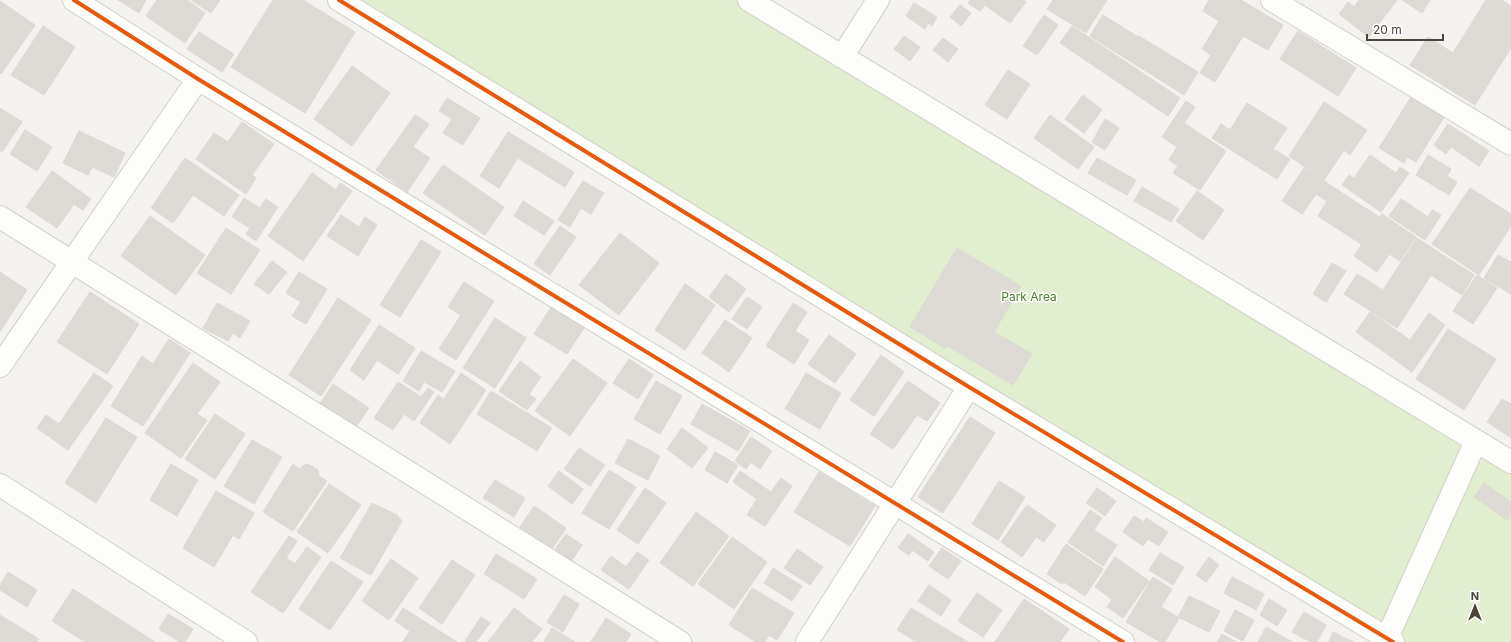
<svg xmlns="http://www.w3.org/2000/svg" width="1511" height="642" font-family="Inter,sans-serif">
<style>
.green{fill:#e1eecf}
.building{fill:#dedbd6;stroke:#dcd9d4}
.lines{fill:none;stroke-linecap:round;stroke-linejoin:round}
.minor-casing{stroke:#d2d0cb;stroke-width:24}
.minor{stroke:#fdfdfc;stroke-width:22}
.cycleway-casing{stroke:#fff;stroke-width:6}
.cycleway{stroke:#e8590c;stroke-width:4}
.labels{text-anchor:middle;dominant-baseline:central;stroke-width:3;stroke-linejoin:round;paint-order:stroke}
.park-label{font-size:12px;fill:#4a7f2a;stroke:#fff}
</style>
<rect width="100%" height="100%" fill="#f4f2ee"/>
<path class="green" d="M339,0H749L1511,462V642H1393Z"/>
<path class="building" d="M118,0H146L139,13Z
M157,0H187L205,13L185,43L146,16Z
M191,0H220L211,13Z
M273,0H303L355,32L305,113L231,67Z
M971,0H1023L1026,2L1010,23L985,5L980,11L968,3Z
M1053,0H1107L1086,33L1047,9Z
M1209,0H1241L1283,25L1268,50L1243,36L1215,82L1200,73L1211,55L1202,49L1219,21L1203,11Z
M1359,0H1397L1369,37L1339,14L1348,2L1354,7Z
M1402,0H1430L1422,13Z
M1486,0H1502L1511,6V48L1475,105L1410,65L1428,37L1453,53Z
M0,1L35,25L1,74L0,73Z
M914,3L937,17L932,26L928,23L925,29L906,16Z
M960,5L971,13L961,26L950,17Z
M1044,15L1058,25L1037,55L1023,46Z
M1103,15L1138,37L1139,36L1198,72L1184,95L1090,36Z
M43,26L75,47L44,95L11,75Z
M1072,26L1180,98L1168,116L1060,43Z
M1298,31L1356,68L1338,96L1280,59Z
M199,32L234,54L222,72L187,49Z
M904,36L920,47L910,61L894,49Z
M943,38L958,49L948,62L933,50Z
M352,66L390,93L352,146L314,119Z
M1008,70L1030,84L1007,119L985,105Z
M1083,95L1102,110L1084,133L1065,119Z
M1411,97L1444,117L1416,162L1407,157L1404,163L1379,148Z
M447,98L480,118L463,145L443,133L452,119L439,111Z
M1186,101L1195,107L1184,123L1226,151L1200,190L1173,173L1178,166L1169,160L1177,147L1162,137Z
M1324,102L1367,130L1350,155L1344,150L1324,180L1289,156Z
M1247,103L1287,128L1273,149L1290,159L1277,179L1212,138L1221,124L1230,130Z
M0,108L22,122L2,152L0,150Z
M415,115L429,124L413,147L430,158L407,192L376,170Z
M1050,115L1094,147L1078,169L1034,138Z
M1105,119L1119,128L1105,150L1092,142Z
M242,122L274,144L252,175L256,178L246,194L196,159L214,133L228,142Z
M1448,124L1489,151L1479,166L1451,147L1446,154L1434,145Z
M25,130L52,147L37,171L10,154Z
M79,131L125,153L114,177L92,167L88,175L63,163Z
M508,132L574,172L565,187L518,158L499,188L480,176Z
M1370,155L1396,173L1400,167L1409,173L1381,212L1342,185L1349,175L1354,178Z
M1428,155L1451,169L1447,176L1457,182L1449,195L1416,175Z
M185,158L239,195L224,216L193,195L173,223L151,208Z
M1097,158L1136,180L1127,195L1088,173Z
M443,165L504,207L485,235L423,193Z
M1304,168L1379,217L1361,244L1318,216L1327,201L1316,194L1302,214L1282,201Z
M52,171L91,199L83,210L74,204L57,228L26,207Z
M312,173L336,190L340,183L352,191L303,261L268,236Z
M583,181L604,193L591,214L581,208L570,227L558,220Z
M1142,187L1179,209L1171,222L1134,201Z
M1470,188L1511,214V226L1479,275L1432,244Z
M1197,191L1224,210L1203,240L1176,221Z
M244,198L260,208L266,199L278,207L256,241L246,234L250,228L232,217Z
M1401,199L1428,217L1432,210L1441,215L1425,240L1389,216Z
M523,201L554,221L544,235L514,216Z
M1382,214L1416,237L1400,261L1389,254L1377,272L1354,256Z
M341,215L359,227L365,217L377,225L358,256L327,236Z
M150,216L205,255L176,295L121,256Z
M560,226L576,237L550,275L534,264Z
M226,228L260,250L231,294L197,273Z
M620,233L659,263L619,315L579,285Z
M1417,238L1474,275L1462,295L1431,275L1397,328L1344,294L1357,274L1383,290Z
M421,240L441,252L400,317L380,305Z
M957,248L1021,286L994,332L1032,354L1013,385L946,345L945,348L910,327Z
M1498,255L1511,262V294L1484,278Z
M272,261L287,272L269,294L254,284Z
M1332,263L1346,271L1326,302L1313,294Z
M0,272L27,290L0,332Z
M299,272L327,289L306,324L292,316L301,302L286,293Z
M726,274L746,289L729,312L709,297Z
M1477,275L1497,288L1473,324L1453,311Z
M464,282L494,301L456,360L439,349L461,315L448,307Z
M685,284L715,305L685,350L655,330Z
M90,292L139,324L107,374L57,342Z
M747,297L762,307L747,329L732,319Z
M338,298L371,320L321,396L289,375Z
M217,303L250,321L240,338L233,333L228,341L203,328Z
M793,303L807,312L795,331L809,340L794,364L766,346Z
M551,307L584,328L567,354L534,334Z
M1370,312L1410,340L1429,313L1445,325L1412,372L1356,332Z
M495,318L526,338L495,388L463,368Z
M725,320L752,338L729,372L702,353Z
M379,325L415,348L398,374L377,360L364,380L350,370Z
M1448,329L1496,359L1464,410L1416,379Z
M829,335L856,354L835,383L808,364Z
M169,339L190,353L143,426L111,406L142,356L153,364Z
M421,351L455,371L442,392L424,382L419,391L403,381Z
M881,355L904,372L874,416L850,400Z
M573,359L607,383L570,436L535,411Z
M629,359L653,375L638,399L613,383Z
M520,361L541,377L529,394L536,399L527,410L499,391Z
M193,363L220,382L197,414L207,420L181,458L145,433Z
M94,373L113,386L68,450L37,428L46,415L59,424Z
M461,373L486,390L450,444L420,423L438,395L444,399Z
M806,373L841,393L820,429L785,409Z
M656,381L682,396L660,434L634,419Z
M908,381L940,403L927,421L917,415L893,449L870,434Z
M398,382L421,397L428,388L434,392L414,421L404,414L393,430L374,418Z
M333,384L369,408L355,428L319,405Z
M491,391L552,428L537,451L477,414Z
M1502,399L1511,404V438L1487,422Z
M702,404L750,431L738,451L691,424Z
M215,414L245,434L215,479L185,459Z
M970,417L995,433L943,513L918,497Z
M106,418L137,437L96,503L65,483Z
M682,428L708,448L692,468L667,449Z
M751,437L772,451L760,469L751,462L746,469L735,461Z
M628,439L660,456L648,480L615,463Z
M252,440L282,457L254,504L224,486Z
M579,448L605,465L590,486L564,469Z
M715,452L738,465L727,483L705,470Z
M171,464L198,480L177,516L150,500Z
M293,464L299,469L306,464L312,466L318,470L319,476L327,481L293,531L263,512Z
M609,470L636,487L609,529L582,513Z
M559,471L583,489L572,504L548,486Z
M740,471L771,492L781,478L792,486L765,526L747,515L757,499L733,482Z
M819,472L875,506L850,546L794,512Z
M495,480L525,498L514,517L483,498Z
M999,481L1025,497L998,540L972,524Z
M1484,483L1511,502V514L1507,520L1474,497Z
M329,484L361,505L328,553L297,532Z
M645,488L666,503L638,544L617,530Z
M1097,488L1116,501L1105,516L1086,503Z
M216,491L254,513L239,539L233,535L214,567L183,548Z
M372,503L397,515L402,521L371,575L340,558Z
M1027,505L1056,525L1044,542L1036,537L1022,557L1001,542Z
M534,506L566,528L552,549L520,527Z
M1090,510L1102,518L1094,530L1117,545L1103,566L1068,542Z
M696,512L729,536L693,586L660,563Z
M1134,516L1144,522L1146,518L1168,532L1159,546L1148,539L1143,546L1123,532Z
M566,534L582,545L571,562L554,551Z
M908,534L934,552L928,561L912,550L909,555L898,548Z
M289,536L297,541L286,558L295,564L307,547L321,557L283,613L251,592Z
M732,537L767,562L734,609L698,584Z
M1066,544L1103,569L1085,596L1064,582L1062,584L1047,574Z
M942,548L961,561L948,579L929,566Z
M797,549L823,567L810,585L784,568Z
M637,552L649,560L629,589L601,570L611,556L626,567Z
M1160,553L1184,567L1173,585L1149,570Z
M496,554L537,579L524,599L484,574Z
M1115,557L1149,581L1123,618L1107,607L1112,599L1095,587Z
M1209,557L1219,565L1206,582L1196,575Z
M391,559L418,578L389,620L362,601Z
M452,560L475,575L442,624L419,608Z
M331,561L363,582L330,630L299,609Z
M773,568L802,586L792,601L764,583Z
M8,572L37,590L27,607L0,590V586Z
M1153,577L1172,589L1161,607L1179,618L1165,642H1160L1126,622Z
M1232,577L1264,594L1256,610L1224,593Z
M929,585L951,600L941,616L918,601Z
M752,588L794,613L777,640L769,635L765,642H756L729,625Z
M73,589L155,642H85L52,621Z
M977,593L1002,610L983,637L958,621Z
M564,595L579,604L563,632L547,622Z
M1189,596L1220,611L1209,632L1178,617Z
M1024,599L1069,629L1060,642H995Z
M1269,599L1287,610L1277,626L1260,615Z
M403,608L457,642H403L410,631L395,621Z
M514,608L542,629L532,642H488Z
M911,608L968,642H917L897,630Z
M1235,610L1254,620L1243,641L1224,631Z
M1304,612L1326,625L1317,642H1311L1292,632Z
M168,614L193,629L185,642H180L159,629Z
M0,615L39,639L37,642H0Z
M481,617L490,623L476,642H466L465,641Z
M606,618L631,634L626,642H591Z
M1266,627L1292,642H1258Z
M552,628L575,642H544Z
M1333,632L1353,642H1329Z
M1222,634L1236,642H1217Z"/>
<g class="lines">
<g class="minor-casing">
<path id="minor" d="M74,0L198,79L1123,642
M339,0L969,387L1393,642
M749,0L1511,462
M1272,0L1511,144
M842,57L878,0
M0,217L680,642
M0,366L198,79
M0,485L246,642
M1387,638L1476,441
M807,642L969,387"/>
</g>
<use href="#minor" class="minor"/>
<g class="cycleway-casing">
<path id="cycleway" d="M74,0L198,79L1123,642
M339,0L969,387L1393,642"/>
</g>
<use href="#cycleway" class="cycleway"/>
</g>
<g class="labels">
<g class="park-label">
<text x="1029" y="296">Park Area</text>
</g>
</g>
<g transform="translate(1475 606)" stroke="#ffffff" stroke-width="3" paint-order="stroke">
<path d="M0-3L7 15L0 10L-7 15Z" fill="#4b4439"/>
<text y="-6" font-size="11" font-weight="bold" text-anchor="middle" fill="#4b4439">N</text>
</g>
<path d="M1367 34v6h76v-6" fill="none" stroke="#4b4439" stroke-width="2"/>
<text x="1373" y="34" font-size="12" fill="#4b4439" stroke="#ffffff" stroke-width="3" paint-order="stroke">20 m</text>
</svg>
